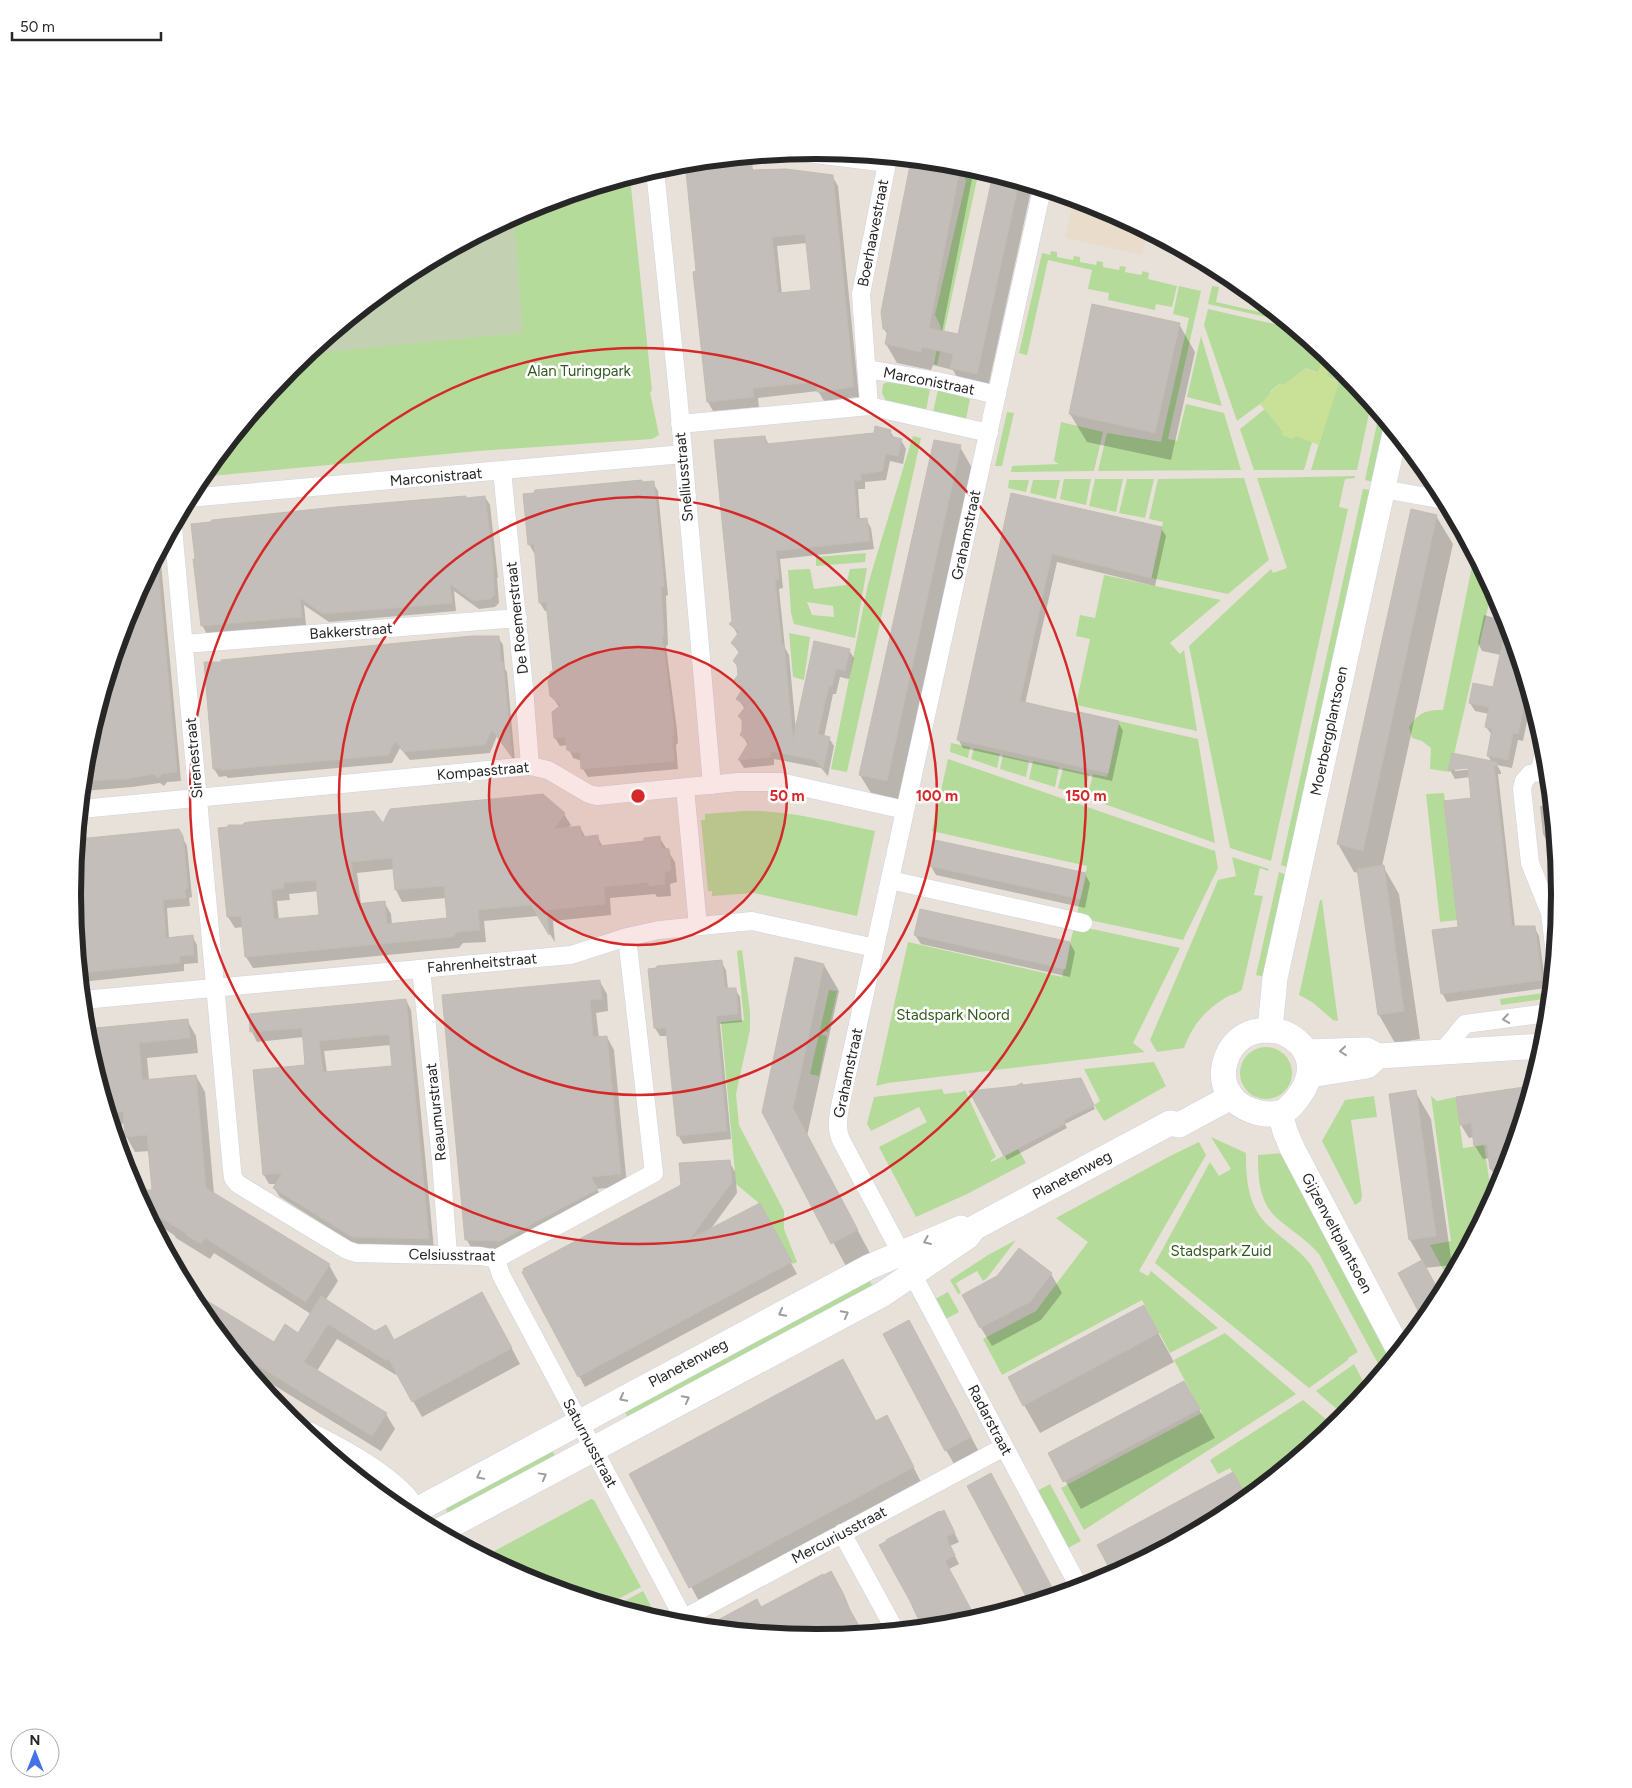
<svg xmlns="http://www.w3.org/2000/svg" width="1632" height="1788" font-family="Figtree,sans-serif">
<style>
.education{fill:#e9dcca}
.green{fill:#b5db9a;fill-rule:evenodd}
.cemetery{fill:#c3d1b2}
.pitch{fill:#c8e196}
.shadow{fill:#0003;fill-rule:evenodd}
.building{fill:#c3beb9;stroke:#c3bcb4;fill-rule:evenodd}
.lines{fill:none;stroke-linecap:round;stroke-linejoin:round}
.street-casing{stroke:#cfd3df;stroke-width:19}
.secondary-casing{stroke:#cfd3df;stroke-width:26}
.street{stroke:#fff;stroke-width:18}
.secondary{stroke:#fff;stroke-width:25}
.oneway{stroke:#9e9e9e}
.ring{fill:none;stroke:#d62828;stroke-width:2.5}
.labels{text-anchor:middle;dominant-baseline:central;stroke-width:5;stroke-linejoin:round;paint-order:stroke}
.street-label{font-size:15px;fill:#272727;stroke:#fff}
.park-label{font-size:15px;fill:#315c1f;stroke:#fff}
.rim{fill:none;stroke:#272727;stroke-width:6}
.centre{fill:#d62828;stroke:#fff;stroke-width:2.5}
.ring-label{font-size:15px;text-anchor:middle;font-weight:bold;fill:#d62828;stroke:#fff;stroke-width:5;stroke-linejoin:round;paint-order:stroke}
</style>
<rect width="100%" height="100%" fill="#e8e1d9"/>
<path class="education" d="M1074,199L1101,207L1147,232L1142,255L1065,238Z"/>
<path class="green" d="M966,166L979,170L937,365L934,364L941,327L935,315L966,181L964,174Z
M630,177L652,391L650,392L659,435L652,439L478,451L201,477L290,368L312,351L505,221L532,207Z
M1051,251L1057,252V257L1073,260L1074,256L1080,257V262L1096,265L1097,261L1103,262V267L1119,270L1120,266L1126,267L1125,272L1141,275L1143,271L1149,273L1148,279L1177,286L1172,307L1156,304L1155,310L1108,300L1109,293L1088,289L1092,270L1048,260L1027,355L1019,353L1042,253L1050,255Z
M1179,286L1201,291L1168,439L1177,441L1186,404L1224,413L1241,470L1098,471L1107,433L1161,442L1189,318L1173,314Z
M1212,286L1219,287L1216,302L1278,316L1284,321L1208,304Z
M1208,309L1292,328L1342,368L1371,404L1357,470H1311L1338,381L1306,368L1284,385L1279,384L1271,391L1268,398L1237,421L1204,325Z
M1201,336L1222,406L1187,397Z
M892,380L930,389L926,411L886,401L882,393L883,384Z
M938,390L970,399L966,419L933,412Z
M1265,409L1282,430L1312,442L1304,470H1254L1240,429Z
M1007,412L1014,413L1002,466H995Z
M1379,414L1387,423L1374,482L1365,480Z
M1061,422L1103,432L1094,471L1011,472L1012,466L1059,464L1054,461Z
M913,436L921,438L847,772L831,769L868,584Z
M1355,476V478L1345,479L1339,507L1348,509L1271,861L1230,848L1189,646L1271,569L1273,573L1287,568L1257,478Z
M1244,478L1269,560L1228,594L1151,578L1163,522L1149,519L1158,479Z
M1064,479H1091L1086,505L1060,499Z
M1095,479H1123L1116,512L1089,506Z
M1127,479H1154L1145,518L1119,513Z
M1009,480H1029L1026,492L1008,488Z
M1033,480H1060L1056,499L1030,493Z
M1363,489L1372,490L1289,868L1281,865Z
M866,553L865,562L816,566V557Z
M1474,556L1492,590L1450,772L1430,769L1431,748L1422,741L1412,738L1409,727C1419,712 1426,710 1443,710Z
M867,568L855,638L794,624L791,613L788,570L810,569L814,589L846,585L850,569ZM807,602L833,606L834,617L812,615Z
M1104,575L1221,600L1170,643L1180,654L1184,650L1197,731L1076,705L1090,639L1076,636L1080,615L1095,618Z
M789,633L810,637L804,680L793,677Z
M1119,721L1198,739L1215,843L1087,798L1093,774L1107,777Z
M951,743L970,747L968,758L950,752Z
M974,748L1000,754L997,768L971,759Z
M1003,755L1029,761L1026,777L1000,769Z
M948,759L1215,851L1218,868L1183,940L1085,919L1077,914L1087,866L932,831Z
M1033,761L1059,767L1055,787L1029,779Z
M1063,768L1089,774L1084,797L1058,788Z
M1444,793L1458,920L1440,922L1426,794Z
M744,811C789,810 831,822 875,831L857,916L754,893L712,896V891H708L701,820H705V814Z
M1232,857L1269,869L1268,871L1260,868L1254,895L1263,896L1242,989C1238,994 1231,994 1225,998C1205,1010 1192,1026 1184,1048L1157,1052L1150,1040L1218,880L1236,876Z
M1279,872L1287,875L1265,977L1256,975Z
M1320,900H1322L1338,1021L1333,1020L1312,1002L1299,995Z
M1074,927H1083L1180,948L1133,1043L1145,1052L888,1083L876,1086L908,942L1062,977Z
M742,950L750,1012V1030L736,1094L739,1125L784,1211V1229L797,1262L793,1264L760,1204L736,1184L721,1022L744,1020L737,951Z
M829,990L837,991L828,1032L820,1030Z
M1543,993L1544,999L1501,1005L1500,999Z
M819,1034L827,1036L819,1076L810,1074Z
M1240 1073a26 26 0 1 1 52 0a26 26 0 1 1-52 0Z
M1154,1062L1166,1086L1104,1121L1094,1105L1100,1101L1084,1069Z
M942,1089L944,1094L962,1092L965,1090L996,1157L991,1160V1162L1018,1149L1026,1163L967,1194L916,1217L879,1147L927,1122L919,1107L871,1131L867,1124L874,1097Z
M1374,1096L1377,1117L1351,1120L1362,1195L1361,1201L1355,1205L1322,1141L1345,1100Z
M1431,1096L1437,1101L1456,1097L1463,1148L1484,1145L1492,1199L1449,1280L1430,1245L1451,1241Z
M1211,1137L1246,1153C1246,1182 1248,1208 1271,1228C1285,1241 1300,1250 1311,1265L1358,1352L1348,1358V1360L1309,1388L1155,1263L1210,1162L1219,1176L1231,1169Z
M1199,1142L1206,1155L1139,1271L1148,1276L1151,1271L1218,1328L1170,1353L1142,1300L1002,1375L983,1339L1036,1311L1088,1242L1056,1218L1170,1156Z
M1283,1153L1392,1358L1382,1371L1319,1254C1307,1240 1292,1231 1278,1219C1259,1203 1258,1178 1258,1155Z
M1016,1240L987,1278L983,1281L977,1271L956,1283L961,1293L958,1294L950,1280L988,1255Z
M866,1274L876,1292L631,1424L621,1405Z
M948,1292L959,1312L946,1319L935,1299Z
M1225,1333L1296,1394L1084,1530L1061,1488L1202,1413L1174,1360Z
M1354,1364L1367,1389L1345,1416L1316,1391Z
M1303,1400L1334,1426L1247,1498L1230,1468L1218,1474L1210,1460Z
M549,1444L558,1462L451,1519L442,1502Z
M1050,1484L1081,1541L1068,1548L1037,1491Z
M591,1499L594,1500L641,1587L609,1604L531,1581L485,1556Z
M643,1591L652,1608L650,1617L615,1606Z"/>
<path class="cemetery" d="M514,217L523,333L307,354L403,276Z"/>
<path class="pitch" d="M1321,364L1331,368L1327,377L1339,382L1319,445L1296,436L1292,439L1282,435V430L1260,404C1269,396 1270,391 1280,384L1284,385L1306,368L1317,373Z"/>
<path class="shadow" d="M912,160L961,165L974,169L942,332L958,336L994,175L1032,186L987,392L962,386L953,370L933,365L931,370L897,363L886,344L888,335L884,329L882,312Z
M751,166L754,171L832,176L838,186L859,397L824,401L818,391L758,398L759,407L713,411L708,402L697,272ZM807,243L813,291L782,294L777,246Z
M1179,324L1195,352L1171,460L1087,442L1070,414Z
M890,431L895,439L901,440L906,449L903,464L890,461L886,480L865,482V489H858L860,520L866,519L871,528L874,549L780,559L783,588L779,589L785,648L789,655L796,731L815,642L849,650L854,658L849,679L840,677L836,694H833L824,737L829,738L834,746L828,776L821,768L774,759V765L744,768L739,760L748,745L742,735L743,722L740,716L745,709L738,699L743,690L736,680L739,675L738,668L734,661L740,654L732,643L738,635L731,624L733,621L765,437L769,445Z
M960,447L976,475L902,809L877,803L860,775Z
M1422,466L1434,481L1439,490L1426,488L1420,476Z
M643,483H653L658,491L668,595L666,596L668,645L666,646L677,730L678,743L676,745L678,769L588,777L583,769L582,761L573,758L567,745L560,746L555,738L559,707L551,695L554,673L548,611H545L540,603L536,553H534L529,544Z
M1012,495L1161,528L1166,536L1155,586L1057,562L1025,704L1118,722L1123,731L1112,781L963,748L958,739Z
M485,497L490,505L498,578H497L499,603L495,607L479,609L454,591L456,611L329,622L304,605L306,625L207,634L202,625Z
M1436,516L1453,544L1382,866H1383L1399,894L1420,1039L1395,1043L1379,1015L1359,873L1354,872L1338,844Z
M160,552L181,781L167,782L164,786L160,783L132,787L83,791L87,749L129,609Z
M1502,608L1531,702L1523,741L1518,740L1512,768L1497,765L1501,772V774H1498L1515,927H1534L1539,936L1546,988L1447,1002L1442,993L1459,928L1473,799L1470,777L1455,779L1450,770L1453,754L1492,762L1488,756L1492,735L1486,727L1489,714L1475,711L1470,703L1494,689L1501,655L1482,651L1478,643L1484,615L1499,619ZM1474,766V769L1455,771V769Z
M498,637L503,645L505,669L507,672L515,762L497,736L490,753L410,760L400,748L392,763L228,778L226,776L219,777L214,769Z
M1551,803L1555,848H1551L1543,834L1540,806H1543V804Z
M564,814L571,825L568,828L580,827L586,838L597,836L603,847L645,842L659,837L675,862L677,882L670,884L671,896L657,897L655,894L610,898L611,915L553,921L555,942L538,916L484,921L486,942L463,943L459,948L253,968L246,957L243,927L235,928L228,917L219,829L383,825ZM394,869L396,890L402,902L446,898L448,920L392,925L391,914L384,902L361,904L357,873ZM319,891L321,917L279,920L277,901L290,900L289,894Z
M179,831L187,846L192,897L189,898L190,906L167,908L169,939L192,936L197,945L198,963L184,964V971L81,982L73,894L78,840Z
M931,866L1085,874L1090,883L1085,908L936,875Z
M915,935L1070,943L1075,952L1070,977L921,944Z
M721,961L726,970L728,989H735L740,997L742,1022L720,1024L731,1139L683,1144L678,1135L668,1036H660L655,1028Z
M824,965L839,991L807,1136L872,1257L848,1270L763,1112Z
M600,982L607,994L608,1011L596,1013L599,1038L607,1037L614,1050L627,1186L597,1189L604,1202L508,1253H474L467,1240L444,996Z
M406,1000L411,1010L434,1249L359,1247L280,1197L274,1188L277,1184H269L264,1175L306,1066L304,1037L257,1042L252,1032L250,1015ZM391,1045L393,1067L327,1073L324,1051Z
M187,1020L196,1036L198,1053L147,1058L149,1080L196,1076L205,1092L214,1194L329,1265L338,1281L325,1301L375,1332L394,1341L491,1309L520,1364L422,1417L397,1373L396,1375L337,1339L317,1371L386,1414L395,1429L381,1451L249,1370L198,1307L190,1292L274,1344L298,1335L311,1314L214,1253L210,1259L176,1238L174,1235L157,1224L148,1209L154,1191L150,1151L135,1152L126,1136L125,1120L116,1134L87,1039L86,1030Z
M1082,1083L1095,1109L1065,1124L1067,1128L1007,1160L971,1092L1022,1087Z
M1530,1088L1503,1179L1499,1182L1491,1169L1490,1158L1483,1159L1475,1146L1474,1137L1469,1138L1461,1125Z
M1415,1091L1431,1119L1452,1265L1425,1268L1440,1295L1434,1307L1424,1319L1400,1274L1422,1261L1410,1240L1390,1095Z
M729,1161L735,1172L737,1193L710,1230L765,1215L797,1274L585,1387L579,1376Z
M1051,1274L1062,1293L1041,1320L992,1346L981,1328Z
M1144,1307L1174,1362L1040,1433L1024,1405Z
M925,1350L986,1465L962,1478L946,1450Z
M1184,1382L1215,1438L1081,1509L1050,1454Z
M876,1422L896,1433L922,1484L700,1603L630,1474Z
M1246,1498L1229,1512L1114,1574L1099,1545Z
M948,1520L959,1542L950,1546L959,1564L949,1569L975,1619L961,1623L923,1627L913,1608Z
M831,1573L847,1603L853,1619L862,1633L816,1637L724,1628Z"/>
<path class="building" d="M911,160L936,162V164L960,169L929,328L958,334L993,174L1019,182L977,374L950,368L953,354L922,347L921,352L885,344L888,330L883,329L881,312Z
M715,161L752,165V170L786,169L833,175L854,387L817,392V382L753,388L754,397L707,402L693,272L696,271L686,172L690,171L689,164ZM805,234L811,290L778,293L772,237Z
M1092,304L1180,323L1155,433L1069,414Z
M875,426L891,430L890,436L902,439L898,456L886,454L882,471L861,474V480L854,481L857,519L867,518L870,541L776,551L779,580H775L782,645H784L793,739L814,641L850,649L845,671L836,669L832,686H829L818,734L830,737L823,769L815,760L770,751V757L738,760L749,742L740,735L742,731V720L738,716L746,706L736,699L744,687L734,680L738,675L737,665L733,661L740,651L731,643L739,632L729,624L732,621L714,440L765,436L766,444L874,433Z
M934,440L961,445L887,781L859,775Z
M642,480V482L654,481L664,586L661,587L664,636L662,637L673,720L674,734L672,736L674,761L581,769L580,752L574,753L567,750L565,737L554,738L552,712L561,705L550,696L548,680L550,679V672L553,671L546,602L539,603L534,544L528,545L523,494L534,493L535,490Z
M1011,493L1162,527L1151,578L1052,554L1047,577L1020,701L1058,710L1078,714L1079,712L1119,721L1108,773L957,740Z
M466,496V498L485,496L494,570H493L495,594L490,599L473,601L450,584L452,603L323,614L300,598L302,617L201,626L193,559H195L191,524L210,522L212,520L336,507Z
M1411,509L1437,515L1363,851L1337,844Z
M157,557L177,772L162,774L158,778L154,774L127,779L86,781L85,767L87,749L129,609Z
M1507,622L1527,690L1518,734L1513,733L1508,760L1487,756L1492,729L1485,727L1489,707L1469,703L1473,683L1493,687Z
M472,636H499L501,662H503L512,757L492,730L485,745L404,752L395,741L388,755L221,770V768L213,769L204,662H221V660Z
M1452,753L1497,762V765L1494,766L1512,926H1535L1542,980L1441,994L1432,930L1458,927L1444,801L1471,798L1468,768L1448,770Z
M543,794L565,813L554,829L580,826L582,837L598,835L599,846L644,841V838L660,836L661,848L669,849L670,856L671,870L664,873L665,884L649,886V882L604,887L605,904L547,910L549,935L531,905L478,910L480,930L457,932L453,937L245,957L241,916L227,917L218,828L228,827V825H243L244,823L249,822L374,811L383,823L390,809ZM392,858L395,890L444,886L447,918L387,924L385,901L356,904L351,862ZM316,880L319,915L274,919L271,890L284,888L283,883Z
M179,829L183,836L188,888L185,890L186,898L163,900L166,938L193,935L194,955L180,956V963L80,973L72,894L78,839Z
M935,840L1086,873L1080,899L929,866Z
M1384,865L1404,1011L1378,1015L1357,869Z
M920,909L1070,942L1065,969L914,935Z
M795,957L824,964L793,1108L858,1230L831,1244L762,1112Z
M722,960L725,988H736L738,1014L716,1016L727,1131L677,1136L666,1028H654L648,969L656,968L657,966Z
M600,980L602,999L590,1000L593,1037L607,1036L621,1174L591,1177L598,1189L500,1241L465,1240L442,995Z
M406,999L429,1239L352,1237L273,1188L282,1173L263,1175L253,1070L305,1065L302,1028L250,1032L249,1014ZM382,1035H389L392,1066L323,1072L319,1041Z
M188,1019L190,1038L139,1043L142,1080L196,1075L206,1188L330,1264L306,1302L205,1238L201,1244L186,1235L187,1234L147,1209L145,1190H152L147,1135L125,1137L123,1111L110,1114L87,1039L86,1029Z
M1081,1078L1094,1105L1064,1120L1066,1123L1004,1156L969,1091L1016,1086L1022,1083L1023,1085Z
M1531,1086L1506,1167L1490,1169L1487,1144L1474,1146L1471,1123L1460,1125L1456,1097Z
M1416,1090L1436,1236L1409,1240L1389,1094Z
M730,1160L732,1182L690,1239L760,1203L792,1262L578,1377L522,1272L524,1271L523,1269L681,1185L679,1163Z
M1019,1248L1052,1273L1030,1302L980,1328L962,1295L997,1276Z
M1422,1260L1441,1295L1434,1307L1423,1320L1398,1273Z
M188,1289L274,1342L285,1324L298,1333L321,1296L375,1331L386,1325L394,1340L482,1292L512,1348L412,1402L388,1358L387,1361L328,1324L304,1362L387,1413L372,1436L234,1351L198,1307Z
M1144,1305L1159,1333L1023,1406L1008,1377Z
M909,1320L971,1437L945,1451L883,1334Z
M843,1359L876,1421L887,1415L914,1467L689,1588L629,1474Z
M1184,1381L1200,1409L1063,1482L1048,1453Z
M1233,1472L1247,1498L1229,1512L1112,1573L1097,1545Z
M991,1473L1056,1595L1029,1602L967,1486Z
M944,1510L955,1533L946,1537L955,1555L945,1561L974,1615L958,1623L922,1627L910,1601L879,1545L887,1541L886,1540L940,1511L941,1512Z
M831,1571L843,1593L850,1610L863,1633L815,1637L705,1627L757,1599L761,1607L823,1574L824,1575Z"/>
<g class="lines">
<g class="street-casing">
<path id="street" d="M800,152L887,163
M655,170L678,394L712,785
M1042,189L842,1097C839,1112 835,1126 841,1140L1079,1587
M867,369L937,381L997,395
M869,406L861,294L888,158
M680,424L869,406L989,433
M502,471L524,688L530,766
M1383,489L1444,500
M188,498L683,454
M173,528L232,1170L233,1178L238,1184L347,1250L356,1253L480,1256L496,1259L654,1173L627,937
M184,644L518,618
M1547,770L1530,774L1524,781L1522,789L1530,863L1550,913L1554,946
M1540,771L1545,747
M685,788L698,926
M81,809L530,766L548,770L589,794L597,796L738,782H780L905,810
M890,880L1083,923
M421,969L441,1160L448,1255
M83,1000L571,955L627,937L659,930L752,921L875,948
M1442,1052L1465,1024L1548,1013
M496,1259L501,1275L687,1625
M842,1533L895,1630
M675,1623L1004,1447"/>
</g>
<g class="secondary-casing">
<path id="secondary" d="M1270,1030L1275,978L1395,433
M1270,1030C1274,1031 1280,1031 1284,1033C1313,1046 1316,1073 1299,1096C1294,1103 1288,1111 1279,1113C1263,1117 1240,1109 1231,1096C1216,1077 1225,1048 1244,1036C1252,1031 1261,1030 1270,1030Z
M1306,1052L1366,1050L1378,1056L1543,1046
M1310,1075L1367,1066L1378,1056
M1280,1113L1285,1131L1292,1148L1399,1350
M309,1435C339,1450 409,1486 418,1520
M410,1516L426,1505L869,1267L961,1228
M438,1531L457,1522L883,1294L967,1237L974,1228L1170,1123L1179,1125L1231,1097"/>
</g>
<use href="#street" class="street"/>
<use href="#secondary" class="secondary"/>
</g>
<defs><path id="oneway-chevron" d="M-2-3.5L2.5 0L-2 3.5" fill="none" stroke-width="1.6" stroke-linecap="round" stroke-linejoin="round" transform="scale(1.25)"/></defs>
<g class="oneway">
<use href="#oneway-chevron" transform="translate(1506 1019) rotate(172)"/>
<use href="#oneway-chevron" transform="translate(1343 1051) rotate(175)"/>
<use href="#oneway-chevron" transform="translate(927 1241) rotate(157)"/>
<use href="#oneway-chevron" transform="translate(782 1313) rotate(152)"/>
<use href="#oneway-chevron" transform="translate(845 1314) rotate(-28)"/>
<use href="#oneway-chevron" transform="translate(623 1398) rotate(152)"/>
<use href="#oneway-chevron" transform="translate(686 1399) rotate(-28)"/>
<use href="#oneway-chevron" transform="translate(480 1476) rotate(152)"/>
<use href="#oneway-chevron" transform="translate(543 1476) rotate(-29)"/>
</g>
<circle cx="638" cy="796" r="149" fill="#d62828" fill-opacity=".12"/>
<g class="ring">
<circle cx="638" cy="796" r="149"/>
<circle cx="638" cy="796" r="299"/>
<circle cx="638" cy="796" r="448"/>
</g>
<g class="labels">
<g class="street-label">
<text transform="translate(873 233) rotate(-79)">Boerhaavestraat</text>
<text transform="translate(929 381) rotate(11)">Marconistraat</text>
<text transform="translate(436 477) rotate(-5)">Marconistraat</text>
<text transform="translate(684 477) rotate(-95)">Snelliusstraat</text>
<text transform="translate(966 535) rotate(-78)">Grahamstraat</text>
<text transform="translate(517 618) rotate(-96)">De Roemerstraat</text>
<text transform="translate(351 631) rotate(-4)">Bakkerstraat</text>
<text transform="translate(1329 731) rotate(-78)">Moerbergplantsoen</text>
<text transform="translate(194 758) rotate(-95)">Sirenestraat</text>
<text transform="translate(483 771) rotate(-5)">Kompasstraat</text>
<text transform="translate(482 963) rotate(-5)">Fahrenheitstraat</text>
<text transform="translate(848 1073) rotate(-78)">Grahamstraat</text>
<text transform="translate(436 1112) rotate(-96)">Reaumurstraat</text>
<text transform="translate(1072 1175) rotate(-28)">Planetenweg</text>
<text transform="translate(1337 1233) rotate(62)">Gijzenveltplantsoen</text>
<text transform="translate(452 1255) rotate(1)">Celsiusstraat</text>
<text transform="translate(688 1363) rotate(-28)">Planetenweg</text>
<text transform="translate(990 1420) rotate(62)">Radarstraat</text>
<text transform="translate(590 1443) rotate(62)">Saturnusstraat</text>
<text transform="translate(839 1535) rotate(-28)">Mercuriusstraat</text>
</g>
<g class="park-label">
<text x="579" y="371">Alan Turingpark</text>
<text x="953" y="1015">Stadspark Noord</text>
<text x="1221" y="1251">Stadspark Zuid</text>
</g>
</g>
<path d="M0 0H1632V1788H0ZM81 894a735 735 0 1 1 1470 0a735 735 0 1 1-1470 0Z" fill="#fff" fill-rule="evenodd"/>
<path class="rim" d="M81 894a735 735 0 1 1 1470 0a735 735 0 1 1-1470 0Z"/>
<circle cx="638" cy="796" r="8" class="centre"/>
<g class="ring-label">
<text x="787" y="801">50 m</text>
<text x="937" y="801">100 m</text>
<text x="1086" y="801">150 m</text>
</g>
<g transform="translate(35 1753)"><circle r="24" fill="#ffffff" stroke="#a9a9a9"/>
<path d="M0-4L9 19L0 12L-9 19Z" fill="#4672e8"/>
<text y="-8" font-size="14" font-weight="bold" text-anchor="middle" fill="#272727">N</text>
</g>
<path d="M12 32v8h149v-8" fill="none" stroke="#272727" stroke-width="2.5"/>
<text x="20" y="32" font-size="15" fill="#272727" stroke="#ffffff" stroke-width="4" paint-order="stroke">50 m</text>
</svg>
